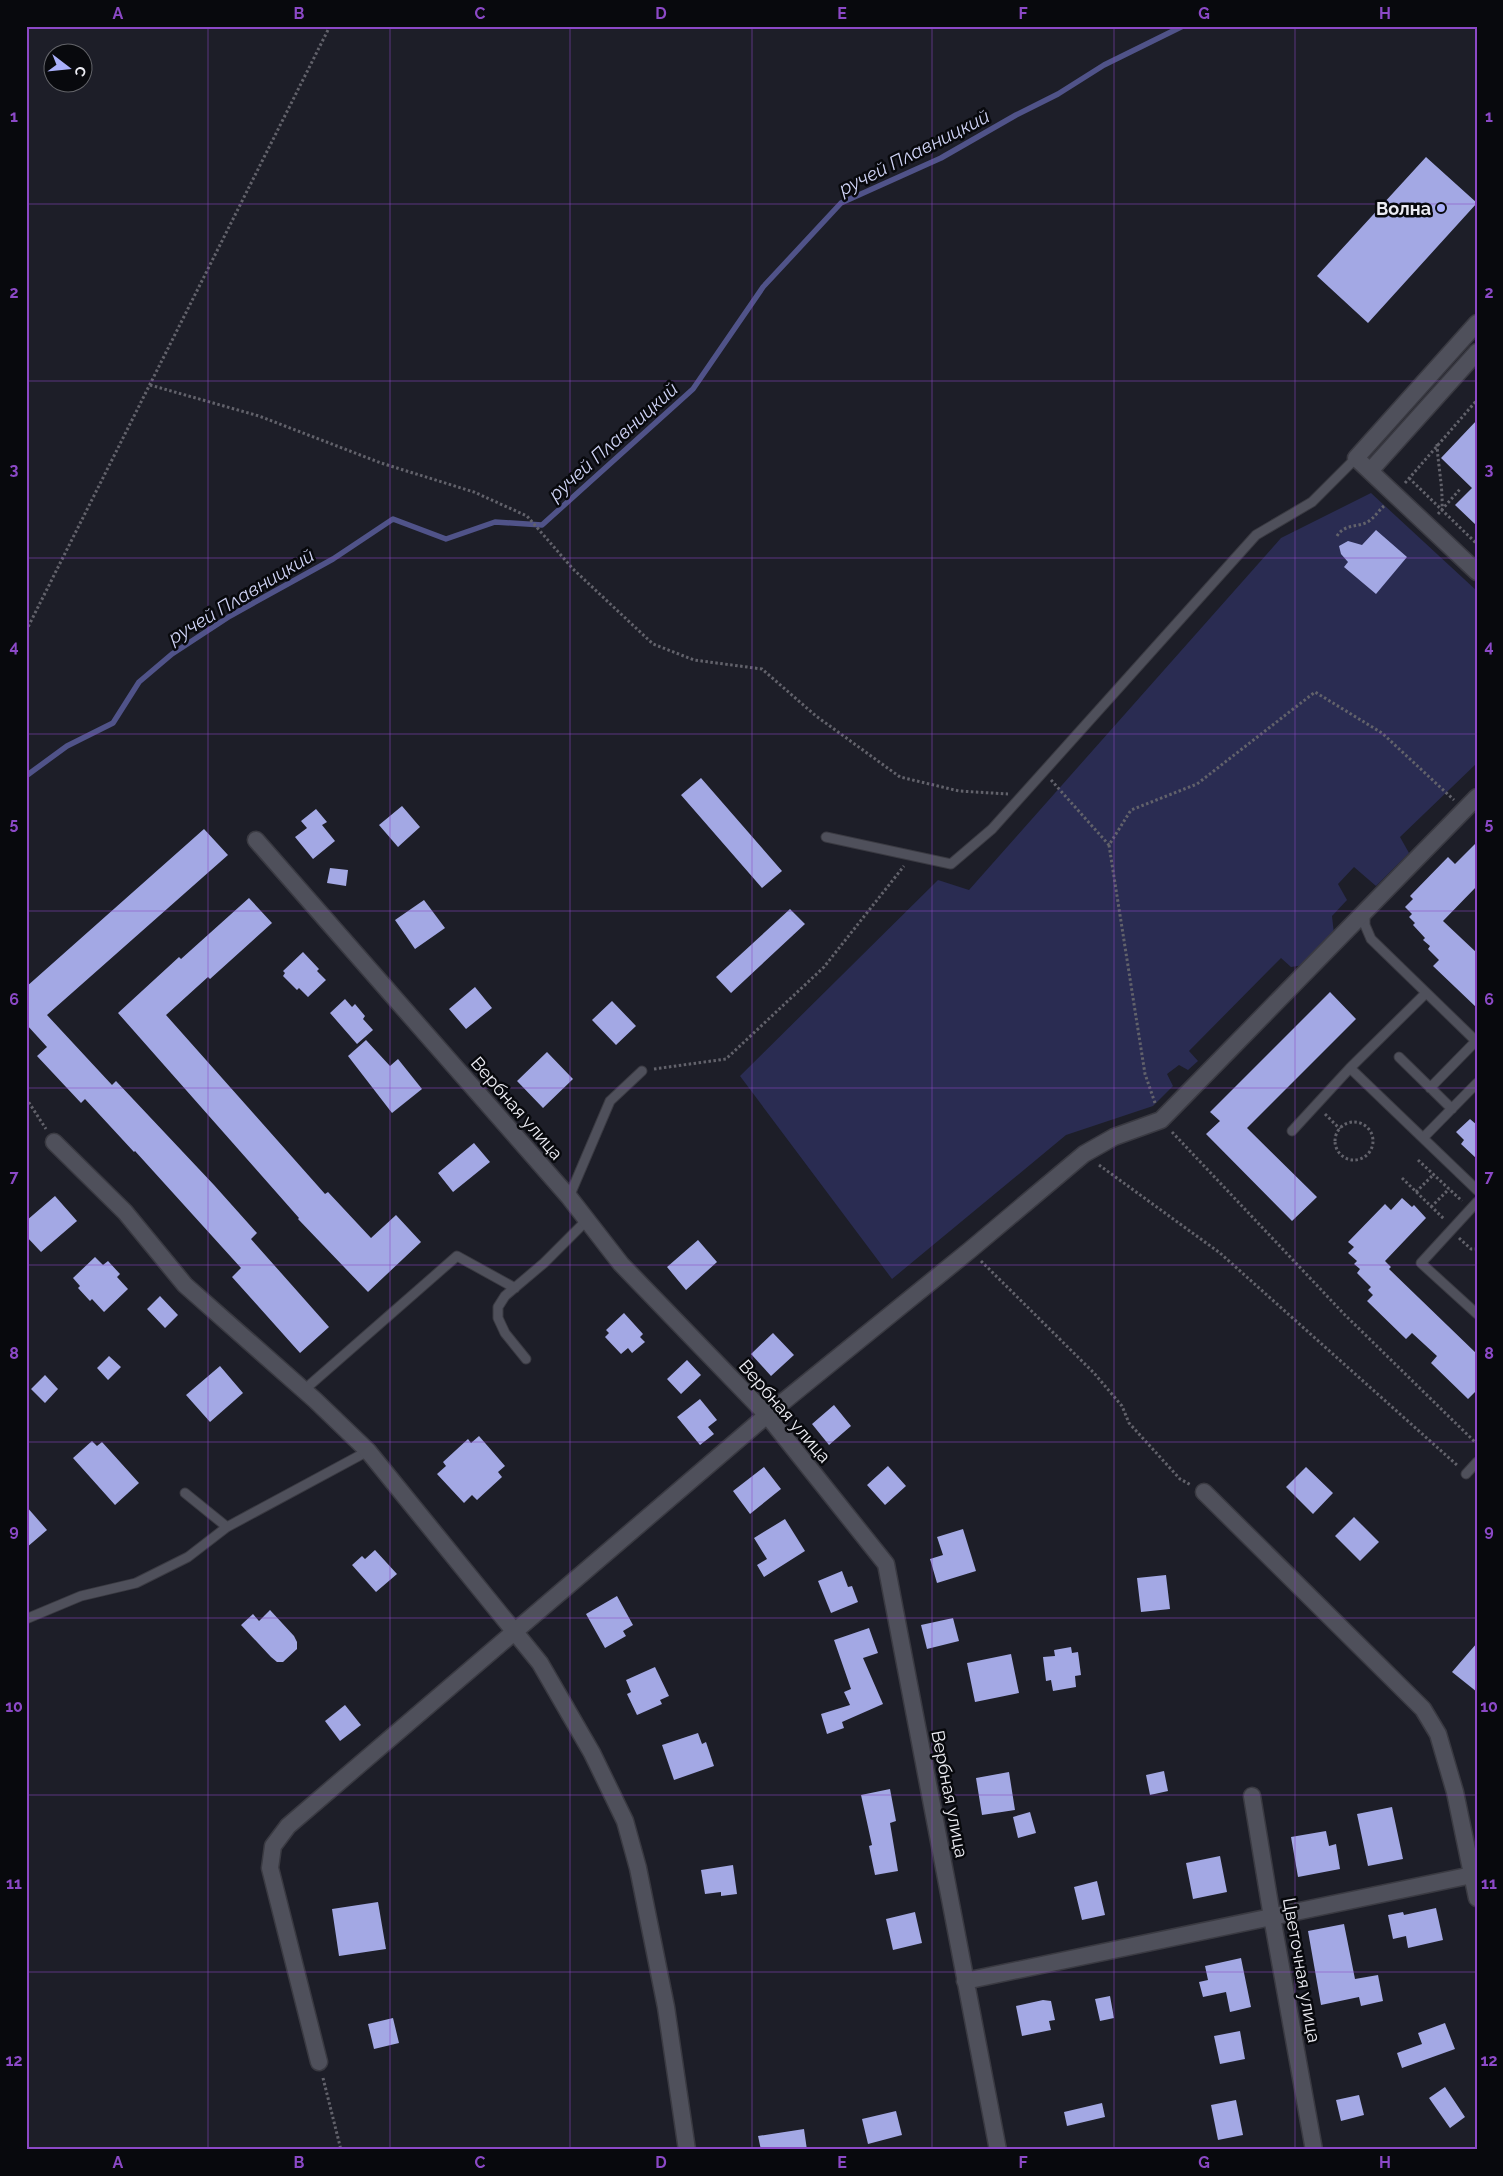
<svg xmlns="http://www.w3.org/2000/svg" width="1503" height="2176" font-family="Raleway,sans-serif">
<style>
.green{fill:#2a2c52}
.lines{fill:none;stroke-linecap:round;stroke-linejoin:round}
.stream{stroke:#505389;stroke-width:5.5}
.building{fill:#a3a8e4}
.lane-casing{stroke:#3a3a42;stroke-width:11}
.street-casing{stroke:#3a3a42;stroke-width:19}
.path{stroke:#62626b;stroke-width:3;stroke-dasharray:2.5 2.5;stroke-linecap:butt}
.lane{stroke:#4f505b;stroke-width:9}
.street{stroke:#4f505b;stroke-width:16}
.grid{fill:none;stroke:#8c49c7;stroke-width:1;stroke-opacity:0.55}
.poi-dot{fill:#aab0fb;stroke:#08090d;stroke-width:2}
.labels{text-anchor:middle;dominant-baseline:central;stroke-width:5;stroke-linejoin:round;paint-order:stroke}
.poi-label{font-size:18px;font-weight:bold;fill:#ececf3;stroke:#08090d;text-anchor:end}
.street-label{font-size:18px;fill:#ececf3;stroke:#08090d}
.water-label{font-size:19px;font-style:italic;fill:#cfd3f5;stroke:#08090d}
.neatline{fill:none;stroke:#8c49c7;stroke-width:2}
.grid-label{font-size:16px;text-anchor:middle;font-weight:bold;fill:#8c49c7}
</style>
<rect width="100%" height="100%" fill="#1d1e28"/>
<path class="green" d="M1371,493L1477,591V763L1400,837L1409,853L1376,886L1354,867L1338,884L1347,900L1332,916L1334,934L1304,965L1291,967L1281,958L1189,1051L1198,1061L1188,1070L1179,1065L1167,1074L1173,1086L1153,1106L1066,1135L892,1279L740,1076L938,880L969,890L1281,538Z"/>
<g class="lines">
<path class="stream" d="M26,776L67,746L113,723L139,682L172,654L230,616L333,559L393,519L446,539L495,522L542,525L693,389L763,287L841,203L941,158L1016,115L1058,94L1104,65L1183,26"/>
</g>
<path class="building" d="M1426,157L1477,203L1368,323L1317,276Z
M1477,420V526L1455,505L1472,488L1441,458Z
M1376,530L1407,557L1376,594L1344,567L1348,562L1341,554L1339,546L1348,541L1362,545Z
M701,778L782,871L762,888L681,795Z
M402,806L420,827L398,847L379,825Z
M316,809L327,822L322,825L335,841L313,859L295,837L307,828L301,821Z
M204,829L228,855L47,1015L112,1085L116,1081L214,1185L257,1233L251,1239L329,1327L300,1353L232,1277L241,1268L135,1151L134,1152L85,1099L81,1103L37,1056L47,1047L26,1024V987Z
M1477,842V886L1443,921L1477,953V1008L1433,966L1439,960L1428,949L1430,946L1423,940L1425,938L1413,925L1415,923L1409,917L1412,914L1405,907L1413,899L1410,896L1448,857L1455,864Z
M330,868L348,870L346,886L327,883Z
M249,898L272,923L210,979L208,977L166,1015L325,1194L328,1192L371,1238L396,1215L421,1242L368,1292L298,1219L299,1218L118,1013L179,957L181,959Z
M424,900L445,928L415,949L395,920Z
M790,909L805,924L731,993L716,977Z
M303,952L319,969L317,971L326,980L308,997L299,988L297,990L283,976L285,973L283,971Z
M475,987L492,1008L466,1029L449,1009Z
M1330,992L1356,1019L1247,1128L1317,1197L1292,1221L1206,1134L1220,1121L1210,1112Z
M345,999L352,1007L355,1004L365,1016L363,1019L373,1030L357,1044L330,1013Z
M612,1001L636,1026L616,1045L592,1020Z
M366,1040L390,1066L398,1059L422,1089L392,1113L348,1056Z
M547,1052L573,1079L543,1108L517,1081Z
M1470,1119L1477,1125V1159L1461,1144L1464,1140L1456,1132Z
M474,1143L490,1162L453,1192L438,1173Z
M55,1196L77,1221L41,1252L26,1236V1221Z
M1402,1198L1412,1207L1414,1205L1426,1218L1385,1261L1391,1267L1389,1269L1477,1354V1390L1468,1399L1431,1363L1437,1356L1412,1333L1406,1339L1367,1301L1373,1295L1368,1290L1371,1287L1357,1273L1360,1269L1354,1264L1357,1261L1348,1253L1354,1247L1348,1242L1385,1204L1391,1210Z
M698,1240L717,1262L686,1290L667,1267Z
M95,1257L103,1265L108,1261L120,1274L117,1277L128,1289L104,1312L92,1299L90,1301L78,1288L80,1286L73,1278Z
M160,1296L178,1315L165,1328L147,1309Z
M624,1313L643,1334L640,1337L645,1342L632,1353L628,1348L621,1354L605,1337L609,1333L606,1330Z
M773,1333L794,1355L771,1376L751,1354Z
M109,1356L121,1367L108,1380L97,1368Z
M687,1360L701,1375L681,1394L667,1379Z
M220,1366L243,1393L210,1422L186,1395Z
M45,1375L58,1389L45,1403L31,1389Z
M700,1399L717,1420L708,1427L714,1434L700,1445L677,1417Z
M834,1405L851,1426L829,1445L812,1424Z
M479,1436L505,1466L498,1472L502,1477L477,1500L472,1495L464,1503L437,1474L446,1466L443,1462L468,1439L471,1443Z
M92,1441L97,1446L102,1442L139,1483L115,1505L73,1458Z
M888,1466L906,1486L885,1505L867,1485Z
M764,1467L781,1489L750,1514L733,1491Z
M1306,1467L1333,1493L1313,1514L1286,1487Z
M26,1506L47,1530L26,1548Z
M1354,1517L1379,1542L1360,1561L1335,1536Z
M785,1519L805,1551L764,1577L757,1565L767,1559L754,1538Z
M963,1529L976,1571L937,1583L930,1559L943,1555L937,1537Z
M375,1550L397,1574L376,1592L352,1565L362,1556L365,1559Z
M842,1571L848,1587L852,1586L858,1602L831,1613L818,1581Z
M1166,1575L1170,1609L1141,1612L1137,1578Z
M617,1596L633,1625L623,1631L626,1636L605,1648L586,1614Z
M270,1610L294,1636L297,1642V1649L283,1662H277L271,1657L241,1625L253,1614L259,1621Z
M953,1618L959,1641L927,1649L921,1625Z
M869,1628L878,1653L863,1658L883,1704L842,1722L844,1728L827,1734L821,1714L850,1705L844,1692L851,1689L834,1640Z
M1477,1643V1692L1452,1672Z
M1071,1647L1072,1653L1078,1652L1081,1675L1075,1676L1076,1687L1053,1691L1051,1680L1046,1681L1043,1657L1055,1656L1054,1650Z
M1011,1654L1019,1693L975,1702L967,1663Z
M655,1667L669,1696L660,1700L662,1704L637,1715L627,1694L631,1692L626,1680Z
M345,1705L361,1725L340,1741L325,1721Z
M698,1733L702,1744L706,1742L714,1766L674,1780L662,1745Z
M1164,1771L1168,1791L1150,1795L1146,1775Z
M1009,1772L1015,1810L982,1815L976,1778Z
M890,1789L896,1821L890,1823L898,1871L875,1875L869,1846L872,1845L861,1795Z
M1392,1807L1403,1859L1368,1866L1357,1814Z
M1030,1812L1036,1833L1018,1838L1013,1817Z
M1326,1831L1329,1846L1336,1844L1340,1869L1298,1877L1291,1837Z
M1220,1856L1227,1892L1193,1899L1186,1863Z
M733,1865L737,1894L721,1896V1892L705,1894L701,1870Z
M1097,1881L1105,1915L1082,1920L1074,1887Z
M378,1902L386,1949L339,1956L332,1909Z
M1436,1908L1443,1940L1408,1948L1406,1936L1393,1939L1388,1915L1403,1912L1404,1915Z
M915,1912L922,1943L893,1950L886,1919Z
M1344,1924L1355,1979L1378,1975L1383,2001L1361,2006L1359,1997L1321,2005L1308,1931Z
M1241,1958L1251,2007L1230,2012L1226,1992L1203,1997L1199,1982L1208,1980L1205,1966Z
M1110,1996L1114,2018L1100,2021L1095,1999Z
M1043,2000L1051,2001L1055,2020L1049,2021L1051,2030L1022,2036L1016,2006Z
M393,2018L399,2043L374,2049L368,2024Z
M1445,2023L1455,2049L1402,2068L1397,2053L1422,2044L1418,2033Z
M1240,2031L1245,2059L1220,2064L1214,2036Z
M1445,2087L1465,2117L1450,2128L1429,2098Z
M1359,2095L1364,2115L1341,2121L1336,2100Z
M1236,2100L1243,2135L1218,2140L1211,2105Z
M1102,2103L1105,2117L1067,2126L1064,2112Z
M896,2111L902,2135L868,2144L862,2119Z
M804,2129L807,2150H761L758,2136Z"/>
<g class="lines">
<g class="lane-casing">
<path id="lane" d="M826,837L951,864L992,829L1256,535L1312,502L1356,458
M1365,913V925L1371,939L1477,1042
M1399,1057L1452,1109
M1350,1068L1477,1190
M1430,1088L1476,1041
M1292,1131L1350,1068L1426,993
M1423,1138L1477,1083
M569,1197L610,1101L642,1071
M1477,1202L1421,1263L1477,1314
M526,1359L505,1333L498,1318V1307L505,1296L544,1263L586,1221
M304,1390L457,1256L515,1288
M1466,1474L1477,1462
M185,1493L227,1527
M26,1619L81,1596L136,1583L188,1557L227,1527L368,1451"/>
</g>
<g class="street-casing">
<path id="street" d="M1477,323L1356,458L1477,572
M1370,471L1477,352
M256,840L569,1197L621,1264L767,1415L886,1564L998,2150
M54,1142L125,1212L185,1285L315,1400L368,1451L540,1663L592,1753L625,1821L638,1868L666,2007L687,2150
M1204,1492L1423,1709L1438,1734L1455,1792L1477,1898
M1252,1796L1272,1917L1314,2150
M965,1981L1472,1875
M319,2062L270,1868L273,1846L288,1826L767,1415L970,1250L1084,1154L1114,1137L1161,1120L1477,797"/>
</g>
<path class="path" d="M150,385L259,416L381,463L474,492L527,516L573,569L653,644L694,660L762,669L816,716L900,777L959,791L1008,794
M1437,444C1438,466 1443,486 1442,509
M1409,478L1477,544
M1405,483L1477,400
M1438,514L1461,488
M1337,536C1345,523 1359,528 1369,521C1375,517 1379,510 1384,506
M26,631L330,26
M1051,780L1109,845
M654,1069L726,1059L824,967L904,866
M26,1098L46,1129
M1155,1103L1145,1074L1109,845L1131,810L1197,784L1315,692L1382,733L1454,800
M1325,1114L1340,1129
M1335 1141a19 19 0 1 1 38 0a19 19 0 1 1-38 0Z
M1172,1132L1344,1314L1477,1444
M1418,1160L1462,1201
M1099,1165L1220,1253L1458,1466
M1402,1178L1444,1219
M1416,1192L1434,1174
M1431,1207L1449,1189
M1459,1238L1471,1249H1477
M981,1261L1094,1373L1122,1406L1129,1423L1180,1479L1191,1485
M323,2078L341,2150"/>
<use href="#lane" class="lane"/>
<use href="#street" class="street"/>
</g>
<path class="grid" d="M208,26V2150M390,26V2150M570,26V2150M752,26V2150M932,26V2150M1114,26V2150M1295,26V2150M26,204H1477M26,381H1477M26,558H1477M26,734H1477M26,911H1477M26,1088H1477M26,1265H1477M26,1442H1477M26,1618H1477M26,1795H1477M26,1972H1477"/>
<circle class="poi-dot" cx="1441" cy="208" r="5"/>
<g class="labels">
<g class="poi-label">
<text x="1431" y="208">Волна</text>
</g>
<g class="street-label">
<text transform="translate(517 1108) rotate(49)">Вербная улица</text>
<text transform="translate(785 1411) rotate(49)">Вербная улица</text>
<text transform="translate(950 1794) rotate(79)">Вербная улица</text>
<text transform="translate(1302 1970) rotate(80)">Цветочная улица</text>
</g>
<g class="water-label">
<text transform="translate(914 152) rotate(-27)">ручей Плавницкий</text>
<text transform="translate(613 441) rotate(-42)">ручей Плавницкий</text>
<text transform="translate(241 596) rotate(-31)">ручей Плавницкий</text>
</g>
</g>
<rect width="1503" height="2176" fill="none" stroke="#08090d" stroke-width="55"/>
<g transform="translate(68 68) rotate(106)"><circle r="24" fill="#08090d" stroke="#636469"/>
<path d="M0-4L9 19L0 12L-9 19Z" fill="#aab0fb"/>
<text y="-8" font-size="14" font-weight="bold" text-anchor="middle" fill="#ececf3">С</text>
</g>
<rect x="28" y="28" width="1448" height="2120" class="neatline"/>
<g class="grid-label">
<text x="118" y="19">A</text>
<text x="299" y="19">B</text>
<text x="480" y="19">C</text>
<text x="661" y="19">D</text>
<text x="842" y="19">E</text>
<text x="1023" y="19">F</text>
<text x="1204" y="19">G</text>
<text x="1385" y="19">H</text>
<text x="14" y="122">1</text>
<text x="1489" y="122">1</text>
<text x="14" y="298">2</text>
<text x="1489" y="298">2</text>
<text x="14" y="475">3</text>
<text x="1489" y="475">3</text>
<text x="14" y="652">4</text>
<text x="1489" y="652">4</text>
<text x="14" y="829">5</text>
<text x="1489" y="829">5</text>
<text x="14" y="1005">6</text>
<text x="1489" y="1005">6</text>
<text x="14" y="1182">7</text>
<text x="1489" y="1182">7</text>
<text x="14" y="1359">8</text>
<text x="1489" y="1359">8</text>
<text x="14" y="1536">9</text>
<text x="1489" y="1536">9</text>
<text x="14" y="1712">10</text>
<text x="1489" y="1712">10</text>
<text x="14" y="1889">11</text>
<text x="1489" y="1889">11</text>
<text x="14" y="2066">12</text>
<text x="1489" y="2066">12</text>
<text x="118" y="2168">A</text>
<text x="299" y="2168">B</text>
<text x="480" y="2168">C</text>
<text x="661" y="2168">D</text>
<text x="842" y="2168">E</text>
<text x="1023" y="2168">F</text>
<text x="1204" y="2168">G</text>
<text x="1385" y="2168">H</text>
</g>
</svg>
